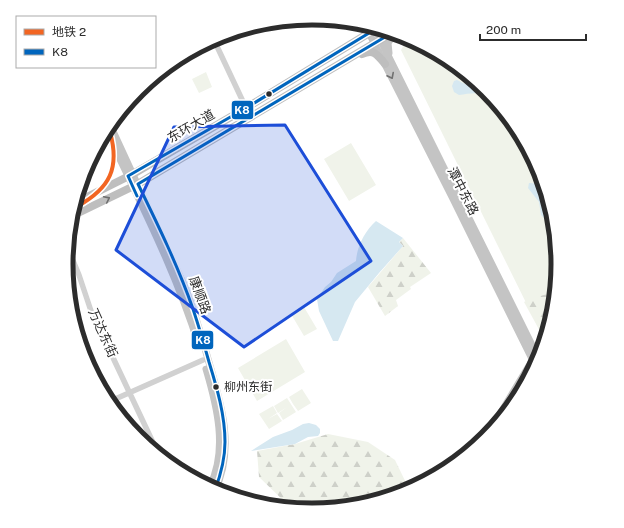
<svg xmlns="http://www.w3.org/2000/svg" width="624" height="528" font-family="'Public Sans','Noto Sans SC',sans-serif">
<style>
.green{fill:#f0f3ea}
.forest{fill:url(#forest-firs)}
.water{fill:#d6e8f1}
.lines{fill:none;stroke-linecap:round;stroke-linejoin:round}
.minor{stroke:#d1d1d1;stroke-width:5.5}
.major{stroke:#c4c4c4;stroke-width:7}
.highway{stroke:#bebebe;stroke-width:8}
.bus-1-casing{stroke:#fff;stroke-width:6}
.bus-1{stroke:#0065bd;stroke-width:3}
.metro-1-casing{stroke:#fff;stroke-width:7}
.metro-1{stroke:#f26522;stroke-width:4}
.oneway{stroke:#707070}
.oneway2{stroke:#6e6e6e}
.marked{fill:#1d4ed8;fill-opacity:0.2;stroke:#1d4ed8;stroke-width:3;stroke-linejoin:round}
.bus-dot{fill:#2c2c2c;stroke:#fff;stroke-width:1.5}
.labels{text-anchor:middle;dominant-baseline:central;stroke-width:4;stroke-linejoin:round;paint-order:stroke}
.bus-label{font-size:12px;fill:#2c2c2c;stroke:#fff;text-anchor:start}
.street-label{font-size:13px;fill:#2c2c2c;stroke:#fff}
.rim{fill:none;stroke:#2c2c2c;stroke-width:5}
.line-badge{stroke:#fff;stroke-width:1.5}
.badge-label{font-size:11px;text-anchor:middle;font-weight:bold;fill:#fff}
</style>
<defs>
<pattern id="forest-firs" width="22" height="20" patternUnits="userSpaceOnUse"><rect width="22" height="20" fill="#f0f3ea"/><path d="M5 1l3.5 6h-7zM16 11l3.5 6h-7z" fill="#ced0c9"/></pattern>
</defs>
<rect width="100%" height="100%" fill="#fff"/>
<path class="green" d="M408,38L486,90L539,170L558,264L544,334L541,333L401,50Z
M206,72L212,87L199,93L192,79Z
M351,143L376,185L349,201L324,159Z
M304,307L317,329L304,336L291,314Z
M286,339L305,372L257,401L238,368Z
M302,389L311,403L298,411L293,404L301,399L293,404L289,397Z
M287,398L296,412L283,420L279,413L287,407L278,413L274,406Z
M273,406L277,413L268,419L277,414L282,421L269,429L259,414Z"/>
<path class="forest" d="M403,238L431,273L410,287L411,289L396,300L398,306L385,316L368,287L403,246L399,242Z
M548,294H552L544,334L541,333L524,302L532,298Z
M328,434L368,442L395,460L409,489L406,491L312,510L288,505L259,477L257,451L295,444Z"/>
<path class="water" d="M457,80C463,83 470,88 477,84L486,90L494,102C484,90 472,93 459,95L454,92L452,86L454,81Z
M529,183L542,184L549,219L546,220L541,215L539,202L528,188Z
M376,221L403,238L399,242L403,246L379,273L355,302L338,341H333L319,311L317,299L325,287L331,282L337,273L356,261C357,246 365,231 376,221Z
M309,423L316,425L320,429V433L318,436L308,437L295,444L251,451L273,437L292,430L303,424Z"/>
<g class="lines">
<path class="minor" d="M214,40L246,108
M69,251L79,275L91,311L157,451
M113,400L203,360"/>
<path class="major" d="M367,29L453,199L535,365
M376,31L539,359
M389,53L388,43L394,34
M112,129L183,283C193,308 201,333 208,359C220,400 236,448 215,490
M108,134C141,204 176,272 199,346
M206,369C217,406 228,450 210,486
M488,434L533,359"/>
<path class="highway" d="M362,54C374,49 377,54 385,64
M79,201L133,174L246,108L374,30
M76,214L138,184L390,34"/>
<g class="bus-1-casing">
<path id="bus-1" d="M137,196L128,176L246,108L374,30
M215,490C221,474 225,459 225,442C225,415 217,388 209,362C204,344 199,327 193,309C178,266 158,225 138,184L390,34"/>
</g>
<use href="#bus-1" class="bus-1"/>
<g class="metro-1-casing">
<path id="metro-1" d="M78,206C110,188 120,168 110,132"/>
</g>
<use href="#metro-1" class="metro-1"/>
</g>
<defs><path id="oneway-chevron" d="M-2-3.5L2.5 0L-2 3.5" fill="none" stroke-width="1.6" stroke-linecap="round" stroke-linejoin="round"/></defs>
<use class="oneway" href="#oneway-chevron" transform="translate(391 76) rotate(63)"/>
<use class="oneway2" href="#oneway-chevron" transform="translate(107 199) rotate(-26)"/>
<path class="marked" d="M285,125L371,261L244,347L116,250L174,127Z"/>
<g class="bus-dot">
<circle cx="269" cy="94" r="3.5"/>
<circle cx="216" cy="387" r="3.5"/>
</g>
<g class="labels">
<g class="bus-label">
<text x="224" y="387">柳州东街</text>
</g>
<g class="street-label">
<text transform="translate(191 126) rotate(-30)">东环大道</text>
<text transform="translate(463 191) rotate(63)">潭中东路</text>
<text transform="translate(200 295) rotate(70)">康顺路</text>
<text transform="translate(103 333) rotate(66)">万达东街</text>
</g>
</g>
<path d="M0 0H624V528H0ZM73 264a239 239 0 1 1 478 0a239 239 0 1 1-478 0Z" fill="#fff" fill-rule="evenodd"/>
<path class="rim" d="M73 264a239 239 0 1 1 478 0a239 239 0 1 1-478 0Z"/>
<g class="line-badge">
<rect x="231" y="100" width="23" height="20" rx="4" fill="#0065bd"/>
<rect x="191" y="330" width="23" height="20" rx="4" fill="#0065bd"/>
</g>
<g class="badge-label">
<text x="242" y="114">K8</text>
<text x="203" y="344">K8</text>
</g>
<rect x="16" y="16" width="140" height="52" fill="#ffffff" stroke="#ababab"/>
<rect x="24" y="29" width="20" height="6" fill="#f26522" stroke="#ababab"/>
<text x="52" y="36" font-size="12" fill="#2c2c2c">地铁 2</text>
<rect x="24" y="49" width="20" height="6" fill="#0065bd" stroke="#ababab"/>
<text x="52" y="56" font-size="12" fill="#2c2c2c">K8</text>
<path d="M480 34v6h106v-6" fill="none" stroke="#2c2c2c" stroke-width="2"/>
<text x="486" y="34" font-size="12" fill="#2c2c2c" stroke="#ffffff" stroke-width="3" paint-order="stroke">200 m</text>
</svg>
